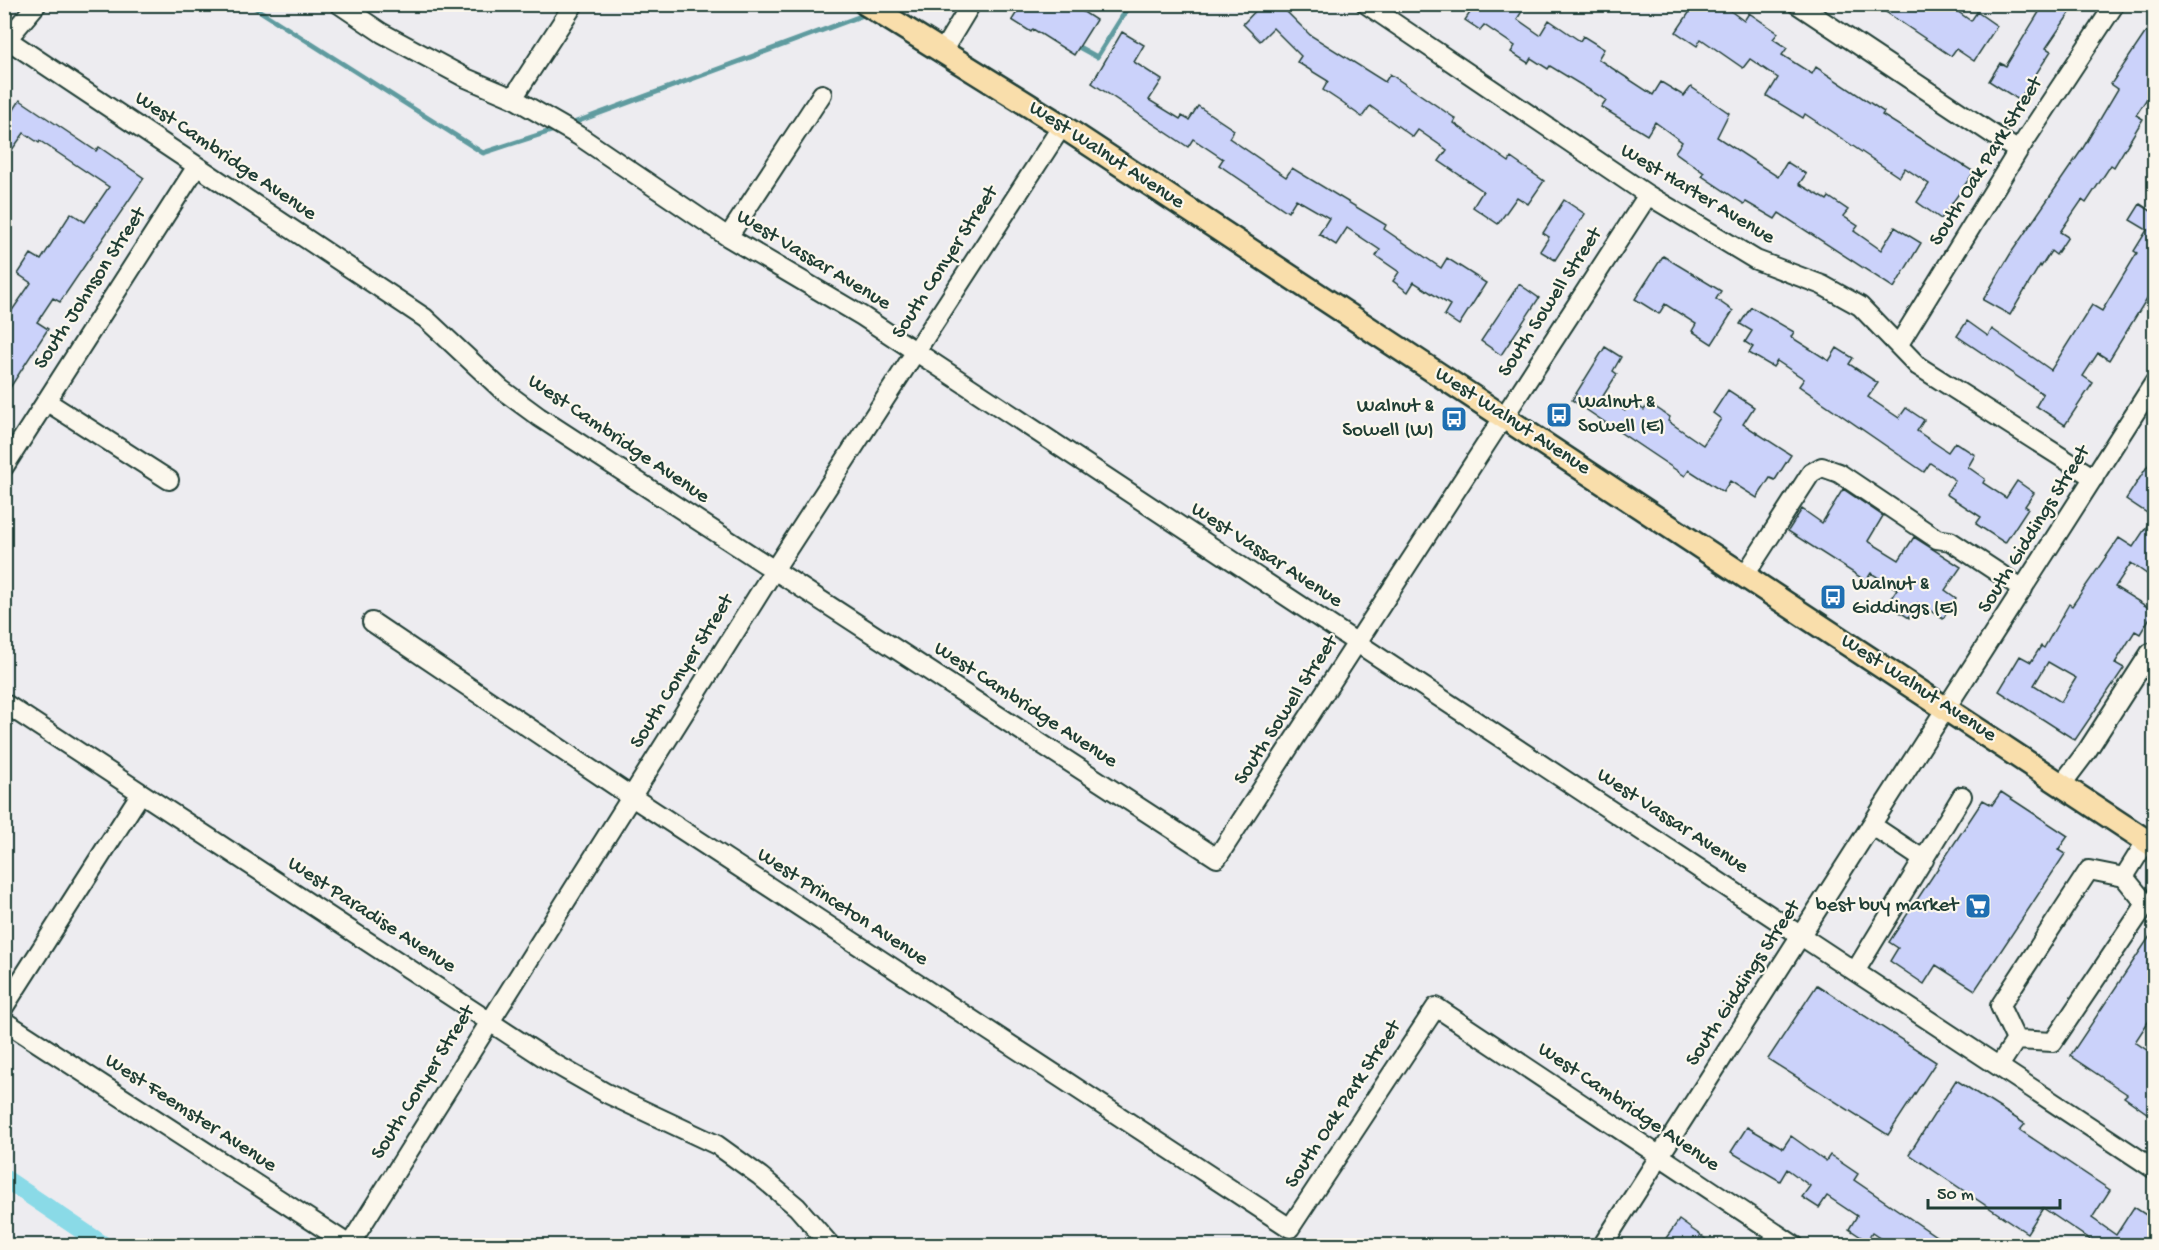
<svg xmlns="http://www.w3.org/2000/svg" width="2159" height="1250" font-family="'Gochi Hand',sans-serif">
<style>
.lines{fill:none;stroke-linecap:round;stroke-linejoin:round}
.stream{stroke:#5f9b9f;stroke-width:5}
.canal{stroke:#8adae7;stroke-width:18}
.building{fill:#cbd2fa;stroke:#1f3d34;stroke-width:1.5;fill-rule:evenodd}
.minor-casing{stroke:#1f3d34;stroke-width:22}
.major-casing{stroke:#1f3d34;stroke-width:27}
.minor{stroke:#fbf7ec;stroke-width:18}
.major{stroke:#f9deab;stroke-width:22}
.labels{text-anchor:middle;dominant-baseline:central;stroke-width:4.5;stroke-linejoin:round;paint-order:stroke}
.street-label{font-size:21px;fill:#1f3d34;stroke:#fbf7ec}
.poi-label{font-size:21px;fill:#1f3d34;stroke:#fbf7ec;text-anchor:start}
</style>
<rect width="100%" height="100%" fill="#edecf0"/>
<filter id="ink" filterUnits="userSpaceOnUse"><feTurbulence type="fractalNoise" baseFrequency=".0167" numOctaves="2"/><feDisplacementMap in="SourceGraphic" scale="12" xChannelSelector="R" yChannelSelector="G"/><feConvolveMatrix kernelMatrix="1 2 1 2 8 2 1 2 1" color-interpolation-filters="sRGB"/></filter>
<g filter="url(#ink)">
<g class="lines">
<path class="stream" d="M249,4L483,153L557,129
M1006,4L1023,14
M1075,45L1097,57L1130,4
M568,125L869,13"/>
<path class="canal" d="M4,1178L105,1246"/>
</g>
<path class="building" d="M1022,4H1071L1096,20L1074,55L1033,29L1031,32L1012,20Z
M1262,4H1279L1310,35L1385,82L1390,74L1456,119L1454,123L1509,162L1511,158L1544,181L1528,204L1517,197L1498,224L1473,207L1483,191L1439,161L1447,150L1418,130L1413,137L1370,106L1362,117L1341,102L1323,90L1328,81L1297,62L1301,56L1273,28L1260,41L1243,24Z
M1476,4H1527L1517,19L1540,35L1549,20L1580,41L1583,36L1604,49L1598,59L1653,95L1661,82L1684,96L1691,87L1729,113L1717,137L1778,177L1787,162L1806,174L1799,184L1827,200L1829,197L1848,210L1843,216L1858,226L1854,231L1881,250L1895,227L1921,243L1894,288L1779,213L1775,219L1746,202L1744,204L1702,176L1704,173L1675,152L1682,142L1655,122L1647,135L1601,107L1606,100L1550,66L1548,69L1531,58L1528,63L1511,52L1515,46L1484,25L1480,30L1465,20Z
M1695,4H1706L1715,11L1721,4L1744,21L1749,13L1778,33L1773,39L1787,48L1782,55L1812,74L1816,67L1884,112L1882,115L1974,172L1941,219L1917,202L1929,184L1905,168L1899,177L1805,114L1803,118L1767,96L1778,78L1750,59L1743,68L1701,39L1697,46L1676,32Z
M1874,4H1947L1971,21L1977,12L1997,26L1974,61L1956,49L1951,56Z
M2044,4H2076L2046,48L2051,51L2019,100L1989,81L2000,63L2006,66Z
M2154,20V88L2136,115L2143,119L2114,167L2111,165L2086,203L2082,200L2060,232L2068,237L2056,255L2051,251L2041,267L2040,265L2010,315L1983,300L2011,253L2083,148L2118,89L2111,84Z
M1122,32L1144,45L1134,62L1162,80L1149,100L1180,119L1182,116L1189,120L1198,106L1234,130L1229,138L1286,177L1292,168L1386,225L1384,229L1441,268L1447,258L1486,283L1459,325L1444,315L1450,305L1414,282L1408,292L1393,281L1399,272L1376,256L1380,250L1347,228L1336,245L1319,234L1329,218L1296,199L1288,212L1219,165L1223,159L1193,139L1188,147L1092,83Z
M20,100L96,151L99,147L144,178L60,302L53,298L37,322L48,329L4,397V308L11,312L31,283L18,274L31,254L41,260L71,213L85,222L109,187L40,141L39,143L24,133L4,161L5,124Z
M1564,200L1585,214L1555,260L1540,251L1549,237L1543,233Z
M2140,204L2154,213V287L2109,360L2098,353L2083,376L2093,383L2065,425L2036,406L2043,394L1957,336L1967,321L1988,336L1992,329L2051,370L2092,305L2102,311L2137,253L2134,251L2147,230L2130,220Z
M1663,256L1721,291L1716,299L1733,311L1712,344L1692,331L1696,324L1665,304L1659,314L1635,299Z
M1519,284L1539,298L1501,355L1481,341Z
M1751,307L1794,332L1791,337L1829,361L1837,348L1853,358L1849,364L1878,383L1868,397L1899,418L1906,408L1924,420L1917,431L1948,452L1955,442L1975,455L1968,467L1985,479L1983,483L2006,498L2017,481L2034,493L2025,506L2028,508L2005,543L1976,524L1981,517L1946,494L1955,480L1930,463L1924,472L1799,386L1804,379L1777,361L1773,367L1749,353L1753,347L1745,342L1752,331L1740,324Z
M1605,347L1621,357L1613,371L1617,374L1603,396L1625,411L1631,401L1644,410L1649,403L1670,417L1668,421L1703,445L1721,419L1713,413L1728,390L1754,407L1743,424L1791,455L1775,480L1770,478L1757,498L1730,481L1723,492L1689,470L1685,476L1572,400Z
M2154,456V579L2131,563L2115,587L2154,611L2140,634L2135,631L2115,663L2124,668L2075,740L1999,691L2020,656L2031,662L2041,646L2044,648L2069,604L2072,606L2119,538L2133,547L2153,517L2126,499ZM2048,662L2076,678L2061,702L2034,685Z
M1843,489L1883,516L1868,541L1899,560L1914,537L1961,567L1945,590L1956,598L1943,619L1918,603L1909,618L1887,604L1897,589L1871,573L1866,581L1788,531L1802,509L1822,523Z
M2001,792L2068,836L2058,850L2065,854L1975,990L1936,965L1924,984L1890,961L1898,948L1889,942L1983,800L1992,805Z
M2154,930V1013L2135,1042L2154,1055V1118L2124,1097L2127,1094L2070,1056Z
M1817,985L1936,1062L1888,1135L1768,1059Z
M1956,1080L2025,1124L2020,1130L2110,1190L2092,1218L2116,1235L2134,1207L2154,1220V1239L2150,1245H2098L2043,1208L2027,1233L1909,1154Z
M1747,1127L1783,1148L1791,1136L1826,1161L1830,1155L1858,1174L1854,1180L1949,1245H1890L1872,1233L1867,1241L1849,1229L1857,1216L1827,1196L1819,1208L1802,1197L1810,1186L1787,1169L1780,1181L1731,1152Z
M1679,1220L1714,1245H1661Z"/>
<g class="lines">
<g class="minor-casing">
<path id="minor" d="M339,4L382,33L466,78L513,98L579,136L728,237L862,316L2154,1169
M1366,4L1648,195L1756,260L1822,285L1860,306L1918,366L2094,478
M1797,4L2018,151
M8,40L425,318L501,389L539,417L1217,858L1648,195
M4,43L37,4
M942,52L971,4
M513,98L574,4
M728,237L822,94
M1899,344L2018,151L2115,4
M46,401L169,480
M4,467L197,166
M1745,575L1811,473L1822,467L1839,473L1937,539L1950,541L2023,589
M372,622L632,797L1290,1228L1436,1007L1795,1246
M4,703L548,1060L606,1093L717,1145L760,1176L797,1207L831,1246
M2062,784L2087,751L2150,653
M1873,826L1924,860
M1856,970L1962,796
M4,1007L141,793
M4,1021L351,1246
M2016,1040L2000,1006L2089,870L2124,877
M1999,1066L2016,1040L2053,1042L2146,904L2124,877L2147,840
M349,1246L774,570L1062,126
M1602,1246L2154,383"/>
</g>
<g class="major-casing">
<path id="major" d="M866,4L1062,126L2154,846"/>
</g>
<use href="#minor" class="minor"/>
<use href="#major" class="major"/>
</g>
</g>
<defs>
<g id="bus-square" transform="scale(1.35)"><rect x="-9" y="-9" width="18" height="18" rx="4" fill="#1f6fb2" stroke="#fbf7ec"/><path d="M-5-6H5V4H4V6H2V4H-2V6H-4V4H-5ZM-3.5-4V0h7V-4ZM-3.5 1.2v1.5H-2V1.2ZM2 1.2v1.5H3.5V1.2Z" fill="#fff"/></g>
<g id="supermarket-square" transform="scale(1.35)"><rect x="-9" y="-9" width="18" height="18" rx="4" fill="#1f6fb2" stroke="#fbf7ec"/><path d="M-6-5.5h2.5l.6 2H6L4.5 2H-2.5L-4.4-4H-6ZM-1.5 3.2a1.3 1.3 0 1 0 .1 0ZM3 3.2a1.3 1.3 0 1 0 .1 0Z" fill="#fff"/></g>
</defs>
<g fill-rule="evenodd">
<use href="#bus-square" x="1559" y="415"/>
<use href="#bus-square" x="1454" y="419"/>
<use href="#bus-square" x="1833" y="597"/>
<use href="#supermarket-square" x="1978" y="906"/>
</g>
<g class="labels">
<g class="street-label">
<text transform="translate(1106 156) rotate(33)">West Walnut Avenue</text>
<text transform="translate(225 157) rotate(34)">West Cambridge Avenue</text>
<text transform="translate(1987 162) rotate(-58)">South Oak Park Street</text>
<text transform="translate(1697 195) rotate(31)">West Harter Avenue</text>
<text transform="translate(813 261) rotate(31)">West Vassar Avenue</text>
<text transform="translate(946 263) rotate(-57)">South Conyer Street</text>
<text transform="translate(91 289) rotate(-57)">South Johnson Street</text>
<text transform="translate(1551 303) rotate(-57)">South Sowell Street</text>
<text transform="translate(1512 422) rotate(33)">West Walnut Avenue</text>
<text transform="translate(618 440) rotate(34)">West Cambridge Avenue</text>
<text transform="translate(2035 530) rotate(-58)">South Giddings Street</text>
<text transform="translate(1266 556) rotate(33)">West Vassar Avenue</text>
<text transform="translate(683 672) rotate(-58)">South Conyer Street</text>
<text transform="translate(1918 689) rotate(33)">West Walnut Avenue</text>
<text transform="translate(1025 706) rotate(33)">West Cambridge Avenue</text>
<text transform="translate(1287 711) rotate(-57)">South Sowell Street</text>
<text transform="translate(1672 822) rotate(33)">West Vassar Avenue</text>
<text transform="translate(842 908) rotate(33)">West Princeton Avenue</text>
<text transform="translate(371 916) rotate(33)">West Paradise Avenue</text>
<text transform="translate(1744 984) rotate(-57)">South Giddings Street</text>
<text transform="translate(424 1083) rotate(-58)">South Conyer Street</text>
<text transform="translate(1344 1105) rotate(-57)">South Oak Park Street</text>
<text transform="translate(1628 1108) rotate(34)">West Cambridge Avenue</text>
<text transform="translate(190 1114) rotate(33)">West Feemster Avenue</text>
</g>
<g class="poi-label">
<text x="1578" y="403">Walnut &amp;<tspan x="1578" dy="24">Sowell (E)</tspan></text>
<text x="1434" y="407" text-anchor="end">Walnut &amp;<tspan x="1434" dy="24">Sowell (W)</tspan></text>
<text x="1852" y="585">Walnut &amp;<tspan x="1852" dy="24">Giddings (E)</tspan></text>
<text x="1958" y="906" text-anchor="end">best buy market</text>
</g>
</g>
<rect width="2159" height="1250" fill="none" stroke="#fbf7ec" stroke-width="24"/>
<rect x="12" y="12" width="2135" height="1226" fill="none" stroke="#1f3d34" stroke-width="2" filter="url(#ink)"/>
<path d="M1928 1199v9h132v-9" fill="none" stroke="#1f3d34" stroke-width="3"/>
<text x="1937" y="1199" font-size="18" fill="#1f3d34" stroke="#fbf7ec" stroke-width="4.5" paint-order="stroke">50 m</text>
</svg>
